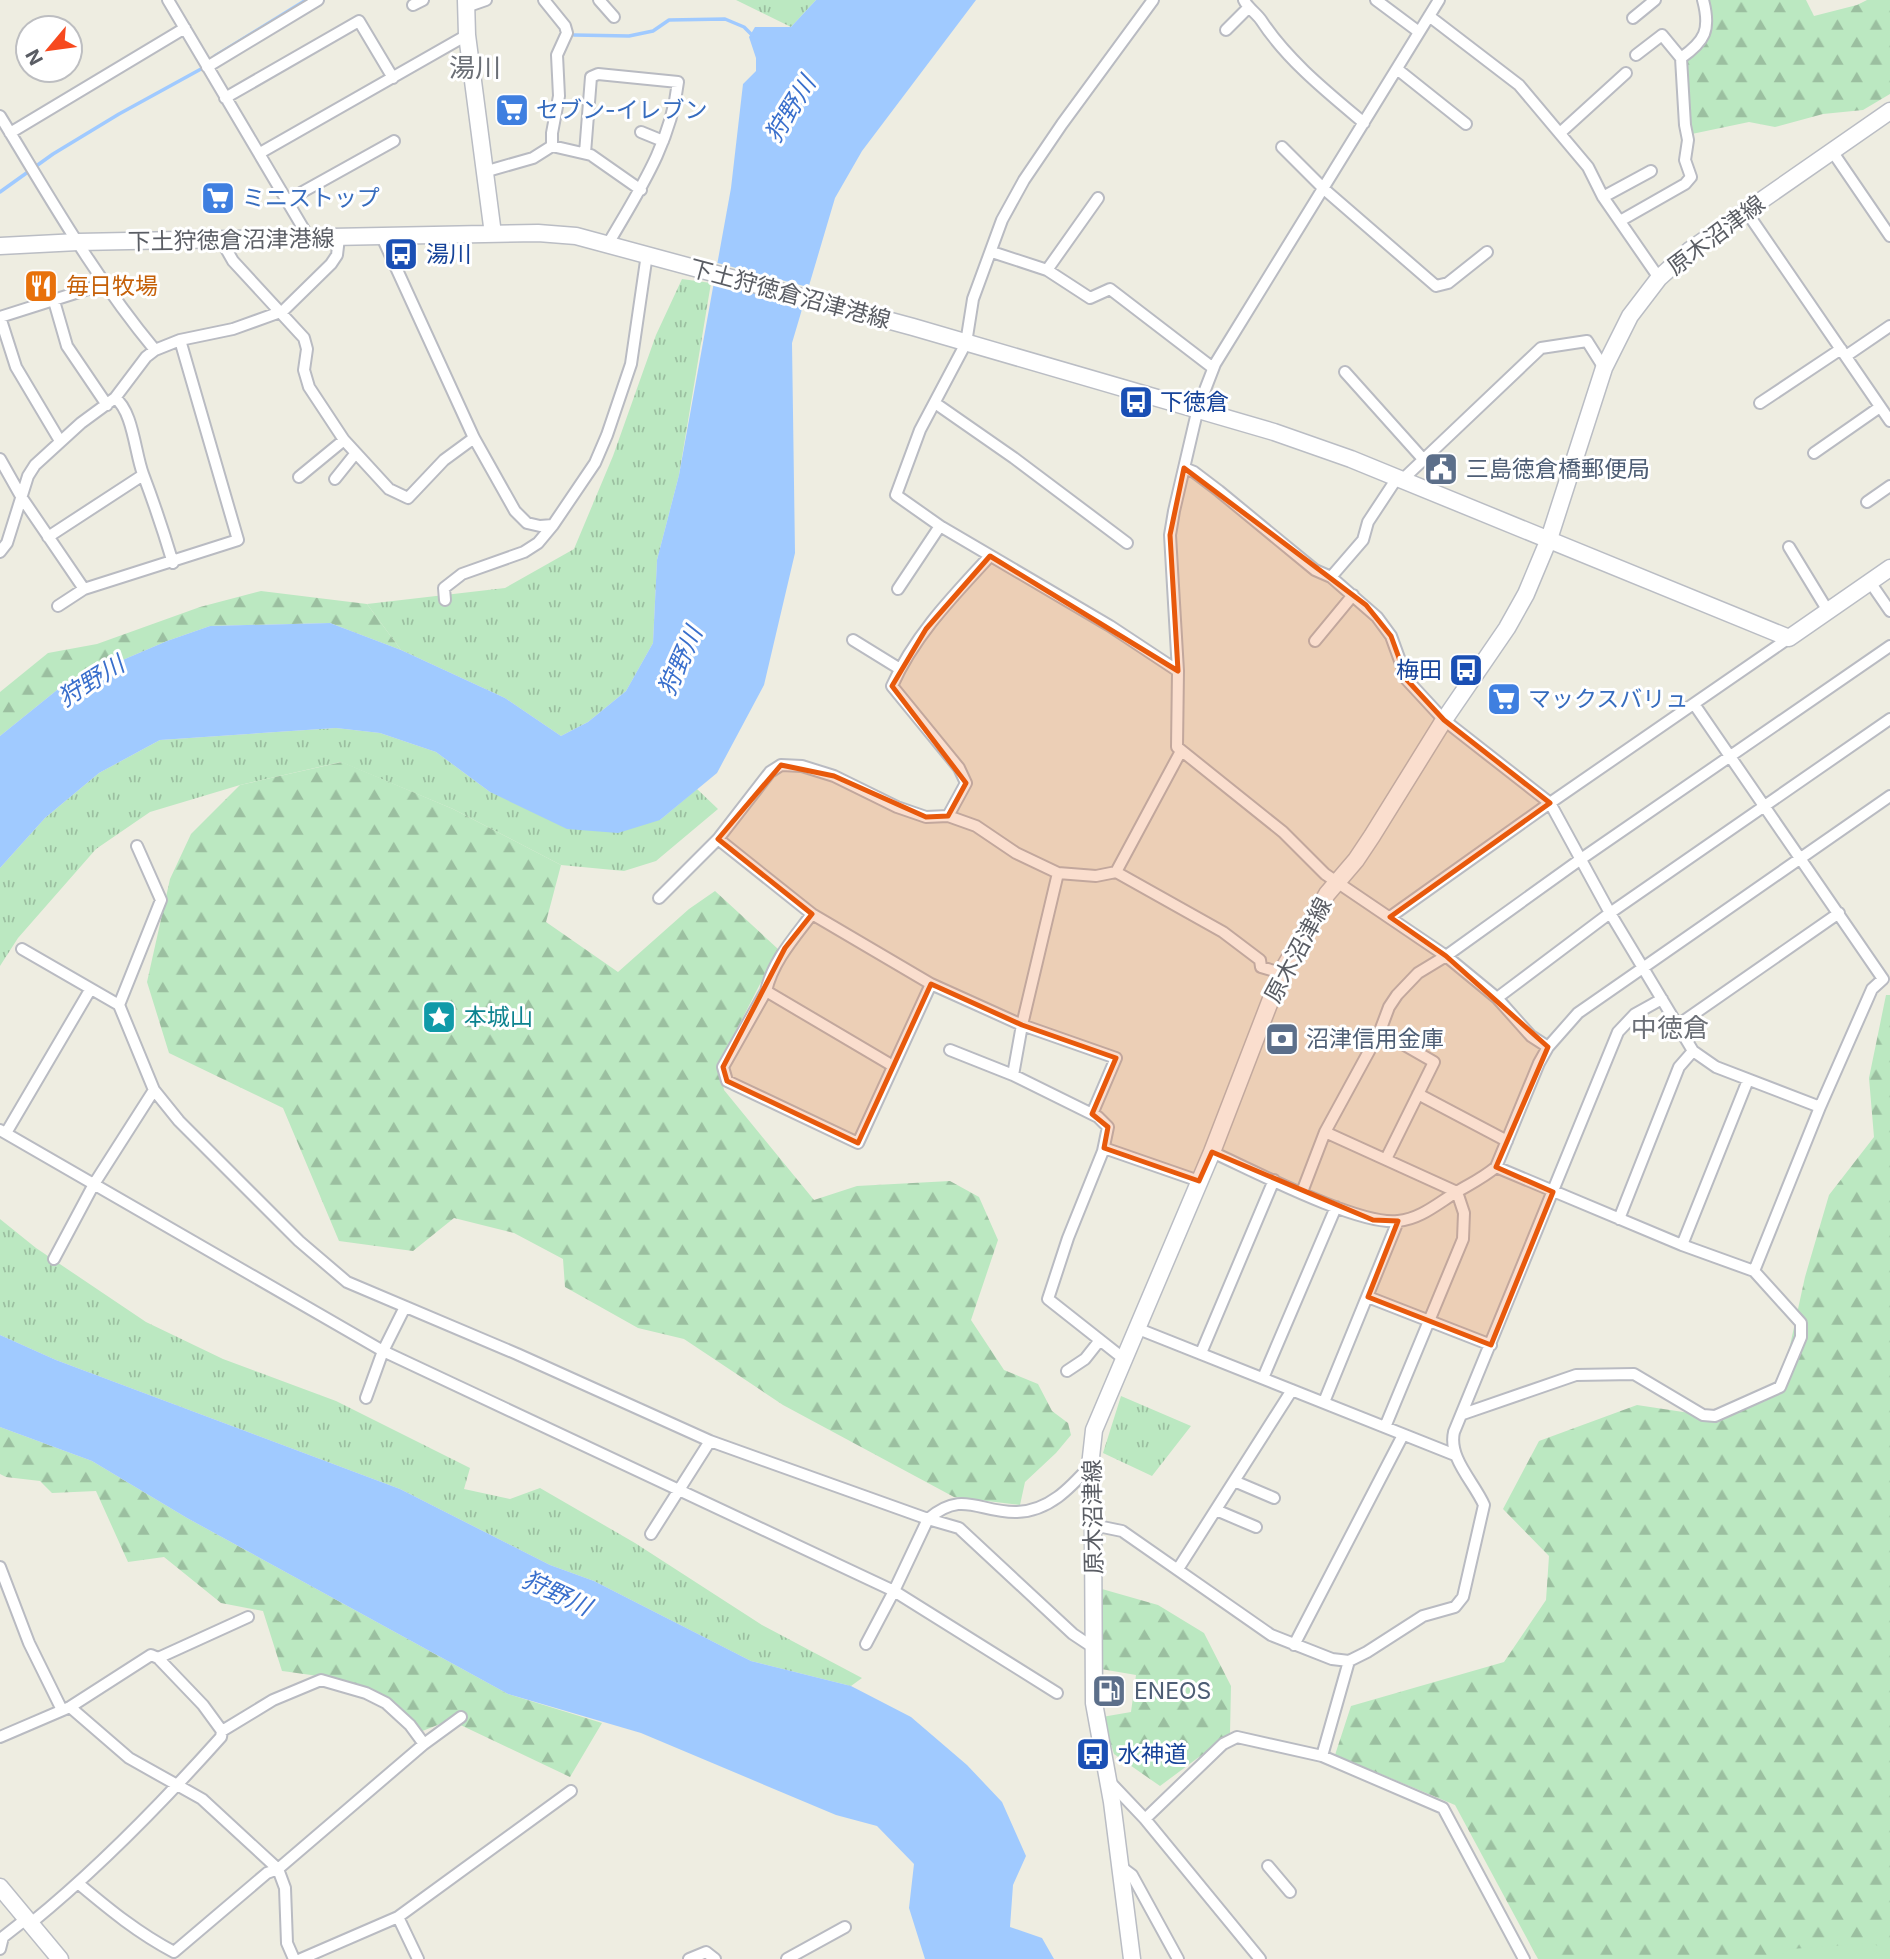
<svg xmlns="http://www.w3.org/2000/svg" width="1890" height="1959" font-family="Inter,'Noto Sans JP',sans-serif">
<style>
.grass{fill:url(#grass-tufts)}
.forest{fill:url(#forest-firs)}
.pitch{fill:#bbe8c1}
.water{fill:#a0caff}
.pier{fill:#eeede1}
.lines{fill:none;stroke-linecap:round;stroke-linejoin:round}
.stream{stroke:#a0caff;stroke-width:3.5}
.street-casing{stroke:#b9bbc2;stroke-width:14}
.secondary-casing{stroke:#babdc4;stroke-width:19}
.street{stroke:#fff;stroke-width:10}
.secondary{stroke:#fff;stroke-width:16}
.marked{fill:#e8590c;fill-opacity:0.2;stroke:#e8590c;stroke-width:5;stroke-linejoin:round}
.labels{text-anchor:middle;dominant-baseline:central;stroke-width:6;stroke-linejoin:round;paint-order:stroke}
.shop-label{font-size:23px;fill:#366cbe;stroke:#fff;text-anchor:start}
.street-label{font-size:23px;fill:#5a5d64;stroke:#fff}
.transit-label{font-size:23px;fill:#164399;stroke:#fff;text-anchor:start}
.food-label{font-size:23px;fill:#c56008;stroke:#fff;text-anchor:start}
.service-label{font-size:23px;fill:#4e5e75;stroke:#fff;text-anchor:start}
.culture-label{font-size:23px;fill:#0d838f;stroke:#fff;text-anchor:start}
.water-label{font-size:24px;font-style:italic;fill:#396fcc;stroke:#fff}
.quarter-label{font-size:26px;fill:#6b6f76;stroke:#fff}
</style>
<defs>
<pattern id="grass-tufts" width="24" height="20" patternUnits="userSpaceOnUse" patternTransform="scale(1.75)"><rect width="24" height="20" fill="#bbe8c1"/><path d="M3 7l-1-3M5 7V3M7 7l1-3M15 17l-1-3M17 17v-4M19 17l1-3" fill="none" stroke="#9bbfa0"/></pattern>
<pattern id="forest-firs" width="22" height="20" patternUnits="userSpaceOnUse" patternTransform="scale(1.75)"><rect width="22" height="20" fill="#bbe8c1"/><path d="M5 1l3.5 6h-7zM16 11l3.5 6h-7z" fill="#9bbfa0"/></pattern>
</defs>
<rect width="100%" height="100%" fill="#eeede1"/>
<path class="grass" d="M736,0H816L791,27Z
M682,279L711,283L679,475L657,560L653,643L626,691L588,722L561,736L505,698L401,650L367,604L505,588L574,549L613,456L656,335Z
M336,728L380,733L436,752L490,792L660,820L697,789L718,809L656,861L624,871L561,865L453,809L341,762L240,785L150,812L96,849L18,938L0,966V868L45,818L99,773L160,740Z
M0,1219L36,1248L146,1322L223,1359L336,1401L470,1468L464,1489L510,1499L540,1488L635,1543L762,1625L862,1678L851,1686L751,1661L594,1581L550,1565L400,1489L56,1360L0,1335Z
M1121,1396L1191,1426L1152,1476L1103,1453Z"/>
<path class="forest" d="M1703,0H1806L1814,16L1857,5L1867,0H1890V94L1863,110L1823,114L1775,127L1749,122L1687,135L1681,58L1706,30Z
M261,591L367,604L401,650L330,623L210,626L167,641L62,686L0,736V692L48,653L97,644L200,607Z
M342,762L453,809L561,865L546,922L618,972L689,909L715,891L778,949L719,1064L724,1090L814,1200L857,1186L950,1181L979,1197L998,1240L971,1320L1004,1370L1038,1384L1052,1411L1068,1423L1071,1435L1056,1453L1025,1482L1020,1505L954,1497L783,1405L684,1339L638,1328L565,1287L563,1259L514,1233L454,1218L413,1251L339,1241L283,1108L169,1053L147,982L170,879L191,834L240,785Z
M1886,995H1890V1959H1538L1455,1805L1335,1755L1351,1706L1504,1662L1546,1600L1549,1556L1503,1509L1539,1441L1637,1405L1703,1415L1767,1394L1784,1373L1805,1277L1829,1195L1874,1137L1869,1078Z
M0,1427L92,1461L187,1518L508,1694L602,1723L570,1777L450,1720L420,1732C412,1722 404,1710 395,1702C371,1682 313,1675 282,1671L263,1611L221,1603L164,1557L128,1562L96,1491L52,1493L40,1481L6,1477L0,1474Z
M1102,1589L1158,1605L1204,1633L1231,1686L1230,1734L1160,1786L1114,1754L1102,1717L1131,1712L1136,1675L1101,1669L1098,1628Z"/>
<path class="pitch" d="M1871,1943L1890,1951V1959H1773L1791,1949Z"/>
<path class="water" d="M816,0H976L862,151L835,198L792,343L795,553L764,685L717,773L660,820L618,833L567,829L490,792L436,752L380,733L336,728L160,740L99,773L45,818L0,868V736L62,686L167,641L210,626L330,623L401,650L505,698L561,736L588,722L626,691L653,643L657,560L679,475L731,188L743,84L756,71V58L749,37L755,27H791Z
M0,1335L56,1360L400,1489L550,1565L594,1581L751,1661L851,1686L911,1717L967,1765L1002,1802L1026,1856L1013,1885L1010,1927L1042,1938L1054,1959H925L909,1908L914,1864L877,1826L836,1815L641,1733L508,1694L187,1518L92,1461L0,1427Z"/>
<path class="pier" d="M714,262L811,288L806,305L711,279Z"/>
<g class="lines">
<path class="stream" d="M574,35L629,36L653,31L669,20L725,19L744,27L752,35
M215,56L306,0
M0,192L53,154L119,114L201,69"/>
<g class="street-casing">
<path id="street" d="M168,0L309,238
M599,0L614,17
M1153,0L1062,124L1024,180L1002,220L973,299L966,343L920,430L896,495L940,526L1110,626L1178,671
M1244,0C1247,7 1256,13 1261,20C1287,60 1327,92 1364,123
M1376,0L1419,32
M1439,0L1215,364L1198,408L1174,511L1170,535L1178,671L1177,747L1283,832L1325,874L1446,956L1497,998L1531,1036L1548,1047
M413,5L423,0
M466,7L486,0
M1429,16L1519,85L1588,167L1603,197L1659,278
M1633,18L1655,0
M1226,30L1249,7
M1636,55L1662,35L1681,58
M207,67L318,0
M1397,69L1466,124
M225,98L359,21L393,78
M0,116C49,196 95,278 155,350
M641,132L663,141
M10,133L185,28
M1560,133L1626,73
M552,146L591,155L641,190
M1282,147L1324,189L1436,286L1448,283L1487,252
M1832,151L1890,236
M260,153L467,35
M585,153L591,77L598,74L678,82C671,144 638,192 608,244
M484,172L533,158L552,146V133L559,96L557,55L567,33L565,26L544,0
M1603,197L1651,171
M288,200L394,141
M1746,211L1890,421
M1620,221L1685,184L1691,177L1685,160L1688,140L1685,125L1681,58C1705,41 1711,30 1703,0
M382,237L474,438L515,511L527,523L540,526L553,525
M221,240L233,261L304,338L307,349L304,370L309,387L344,440L389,489L408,498L444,460L474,438
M992,252L1047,270L1090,298L1110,289L1213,368
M1047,270L1098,198
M54,301L67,346L107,405
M0,317L16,367L60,441
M0,317L104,284
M1846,356L1890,326
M1345,372L1423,459
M115,398C133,411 135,453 143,474C154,503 164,533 173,563
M935,403L1014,458L1127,543
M1760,403L1841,349
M1814,453L1880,407
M0,459L22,498L84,589
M1184,468L1194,472L1219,491L1315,570L1331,577L1377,617L1391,636L1407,680L1444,720L1550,803L1610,913L1693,1051L1716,1067L1820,1107
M299,477L344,440
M335,479L355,454
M1402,480L1541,348L1587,341L1604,368
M1867,502L1890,486
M48,537L143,475
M1789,547L1828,611
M0,552L7,543L28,476L35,465L81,423L115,398L146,357L155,350L180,340L233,329L283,311L331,264L337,255L339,238
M1331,577L1363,540L1368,522L1397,478
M1870,582L1890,611
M898,589L940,526
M445,600L444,588L462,574L524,552L538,543L553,525L595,463L607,435L631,364L647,254
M58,606L84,589L238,540L180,340
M853,640L900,669
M1315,641L1353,595
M1694,704L1883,979L1872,989L1820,1107L1754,1271
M948,816L966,783L959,768L892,686C914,636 953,596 990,556
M718,839L812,914L931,984L1022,1025L1116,1058L1092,1114
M1116,872L1181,751
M1058,873L1022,1025L1013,1075L1098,1117L1108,1127L1103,1151L1068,1238L1048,1299L1124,1359
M659,898L718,839L770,772L781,765L802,766L834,776L897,807L926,817L948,816L976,826L1016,853L1058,873L1096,876L1116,872L1223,932L1260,960L1261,967L1281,973
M812,914C794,938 773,961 766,991L723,1067L727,1081L858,1143L931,984
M1390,917L1550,803L1789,638
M22,949L119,1005L154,1090L179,1121L299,1241L347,1282L517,1354L710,1441L928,1519C963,1489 979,1513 1017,1512C1049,1511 1070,1488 1090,1466
M766,991L893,1066
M1497,998L1610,913L1890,719
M119,1005L161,900L137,846
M1678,1025L1839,913
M1380,1031L1434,1062L1386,1159
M950,1050L1013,1075
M1418,1094L1507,1141
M0,1130L383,1351L894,1591L928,1519L959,1528L1073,1634L1094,1648
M1325,1132L1457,1192L1464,1213L1463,1239L1385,1427
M6,1133L90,990
M1104,1148L1199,1181
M1212,1152C1252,1170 1359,1226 1398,1221C1420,1219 1437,1204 1455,1193C1470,1184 1483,1178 1496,1167L1539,1063L1548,1047L1578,1013L1890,796
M1302,1192L1325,1132L1380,1031L1389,1007L1397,995L1418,973L1446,956L1581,859L1890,646
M1619,1219L1679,1067L1693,1051
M1682,1245L1748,1080
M54,1259L94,1184L154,1090
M1368,1297L1491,1345
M1136,1328L1455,1455
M1201,1353L1274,1180
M1067,1371L1085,1359L1100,1340
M1263,1378L1336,1207
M366,1398L383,1351L405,1307
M1324,1402L1398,1221
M1463,1414L1576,1375L1634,1374L1703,1415L1715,1416L1780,1387L1801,1337V1323L1754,1271L1682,1245L1496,1167
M1234,1481L1274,1498
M1216,1510L1256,1527
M1093,1525L1122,1531L1271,1635L1332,1659L1349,1661L1367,1652L1423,1616L1455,1607L1463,1597L1484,1505C1474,1482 1448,1458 1454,1432L1618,1032L1635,1014L1662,999
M651,1534L710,1441
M0,1567L29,1643L62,1710
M1178,1569L1292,1390
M866,1644L894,1591L1057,1693
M1294,1645L1403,1435
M158,1658L203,1705L222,1731
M70,1707L129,1758L202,1799L278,1869L267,1873L174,1952C138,1933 110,1910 79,1884
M0,1737L70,1707L151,1655L158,1658L248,1617
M1322,1756L1349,1661
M1108,1780L1145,1819L1260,1959
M1145,1819L1223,1744L1237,1737L1322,1756L1443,1808L1524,1959
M1120,1866L1132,1875L1178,1959
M1268,1866L1290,1892
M398,1917L418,1959
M31,1923C100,1867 162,1803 221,1737L222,1731L273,1700L321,1680L366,1693L386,1703L410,1725L424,1744
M0,1949L3,1937L26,1919
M294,1959L287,1943L285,1888L278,1869L424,1744L461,1717
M301,1959L398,1917L571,1791
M689,1959L706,1952L715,1959
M787,1959L845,1927"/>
</g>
<g class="secondary-casing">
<path id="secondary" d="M466,0L467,35L493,234
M0,246L78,242L538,233L576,236L913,327L1274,432L1351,459L1789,638L1890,568
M0,1887L60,1959
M1132,1959L1112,1802L1094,1703L1093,1525L1090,1466L1094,1430L1212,1152L1281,973L1327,894L1356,860L1372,836L1444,720L1507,628L1526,594L1549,539L1604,368L1630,316L1659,278L1690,250L1890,111"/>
</g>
<use href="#street" class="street"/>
<use href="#secondary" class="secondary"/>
</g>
<path class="marked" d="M1184,468L1366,605L1391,636L1407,680L1444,720L1550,803L1390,917L1446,956L1548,1047L1496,1167L1553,1192L1491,1345L1368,1297L1398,1221L1373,1220L1212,1152L1199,1181L1104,1148L1108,1127L1092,1114L1116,1058L1022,1025L931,984L858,1143L727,1081L723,1067L785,948L812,914L718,839L781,765L834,776L926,817L948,816L966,783L892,686L926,629L990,556L1178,671L1170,535Z"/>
<defs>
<g id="supermarket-square" transform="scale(1.75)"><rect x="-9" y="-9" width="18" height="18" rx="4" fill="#3f7fe0" stroke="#fff"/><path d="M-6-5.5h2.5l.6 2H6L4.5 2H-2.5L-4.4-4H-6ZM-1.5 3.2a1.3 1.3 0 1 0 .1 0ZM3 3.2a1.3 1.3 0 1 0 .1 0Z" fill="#fff"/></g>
<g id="bus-square" transform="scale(1.75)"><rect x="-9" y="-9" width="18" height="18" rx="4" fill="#1a4fb4" stroke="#fff"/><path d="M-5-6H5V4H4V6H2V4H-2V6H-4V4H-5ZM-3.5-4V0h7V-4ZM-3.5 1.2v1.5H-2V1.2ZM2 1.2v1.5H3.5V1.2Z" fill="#fff"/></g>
<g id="restaurant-square" transform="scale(1.75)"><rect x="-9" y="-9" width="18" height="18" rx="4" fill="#e8710a" stroke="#fff"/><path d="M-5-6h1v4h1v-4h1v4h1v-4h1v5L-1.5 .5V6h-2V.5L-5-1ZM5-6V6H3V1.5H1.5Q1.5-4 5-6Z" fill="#fff"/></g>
<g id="civic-square" transform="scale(1.75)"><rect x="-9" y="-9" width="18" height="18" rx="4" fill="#5c6f8a" stroke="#fff"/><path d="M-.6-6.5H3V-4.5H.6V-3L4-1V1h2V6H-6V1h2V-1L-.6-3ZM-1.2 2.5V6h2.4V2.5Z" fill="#fff"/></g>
<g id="sight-square" transform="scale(1.75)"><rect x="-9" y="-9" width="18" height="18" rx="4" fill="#0f9aa8" stroke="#fff"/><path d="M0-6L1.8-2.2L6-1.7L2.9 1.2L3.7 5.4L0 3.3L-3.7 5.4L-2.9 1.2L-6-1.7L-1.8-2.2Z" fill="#fff"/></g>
<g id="bank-square" transform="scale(1.75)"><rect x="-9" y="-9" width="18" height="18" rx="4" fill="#5c6f8a" stroke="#fff"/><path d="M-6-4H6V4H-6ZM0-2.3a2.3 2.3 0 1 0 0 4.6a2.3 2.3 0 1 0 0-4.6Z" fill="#fff"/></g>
<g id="fuel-square" transform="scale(1.75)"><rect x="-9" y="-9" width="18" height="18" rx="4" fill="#5c6f8a" stroke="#fff"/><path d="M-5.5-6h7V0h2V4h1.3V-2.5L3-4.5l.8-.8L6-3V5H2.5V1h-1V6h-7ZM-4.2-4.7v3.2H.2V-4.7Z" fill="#fff"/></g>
</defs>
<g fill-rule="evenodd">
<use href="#supermarket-square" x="512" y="110"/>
<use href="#supermarket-square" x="218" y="198"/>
<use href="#bus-square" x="401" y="254"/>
<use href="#restaurant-square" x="41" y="286"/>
<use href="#bus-square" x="1136" y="402"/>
<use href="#civic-square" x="1441" y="469"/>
<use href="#bus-square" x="1466" y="670"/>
<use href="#supermarket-square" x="1504" y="699"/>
<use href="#sight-square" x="439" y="1017"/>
<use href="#bank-square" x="1282" y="1039"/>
<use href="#fuel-square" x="1109" y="1691"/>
<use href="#bus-square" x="1093" y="1754"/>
</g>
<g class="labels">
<g class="shop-label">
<text x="536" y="110">セブン-イレブン</text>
<text x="242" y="198">ミニストップ</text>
<text x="1528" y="699">マックスバリュ</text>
</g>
<g class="street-label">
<text transform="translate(1716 235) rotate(-37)">原木沼津線</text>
<text transform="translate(231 240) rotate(-1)">下土狩徳倉沼津港線</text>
<text transform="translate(790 294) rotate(15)">下土狩徳倉沼津港線</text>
<text transform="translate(1298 950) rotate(-62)">原木沼津線</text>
<text transform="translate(1093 1517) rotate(-91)">原木沼津線</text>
</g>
<g class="transit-label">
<text x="426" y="254">湯川</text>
<text x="1160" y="402">下徳倉</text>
<text x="1442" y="670" text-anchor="end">梅田</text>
<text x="1118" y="1754">水神道</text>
</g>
<g class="food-label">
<text x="66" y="286">毎日牧場</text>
</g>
<g class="service-label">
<text x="1466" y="469">三島徳倉橋郵便局</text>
<text x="1306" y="1039">沼津信用金庫</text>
<text x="1134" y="1691">ENEOS</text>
</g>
<g class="culture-label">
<text x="464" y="1017">本城山</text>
</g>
<g class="water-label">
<text transform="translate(790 109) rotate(-58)">狩野川</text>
<text transform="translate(680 661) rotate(-66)">狩野川</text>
<text transform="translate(91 681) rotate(-32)">狩野川</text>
<text transform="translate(557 1593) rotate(25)">狩野川</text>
</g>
<g class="quarter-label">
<text x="475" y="67">湯川</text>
<text x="1670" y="1027">中徳倉</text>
</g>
</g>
<g transform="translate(49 49) rotate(241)"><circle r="33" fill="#ffffff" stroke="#bdbec1" stroke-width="2"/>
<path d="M0-5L12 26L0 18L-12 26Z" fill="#f7491e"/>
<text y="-10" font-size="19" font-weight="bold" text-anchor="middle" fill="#5a5d64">N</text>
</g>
</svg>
